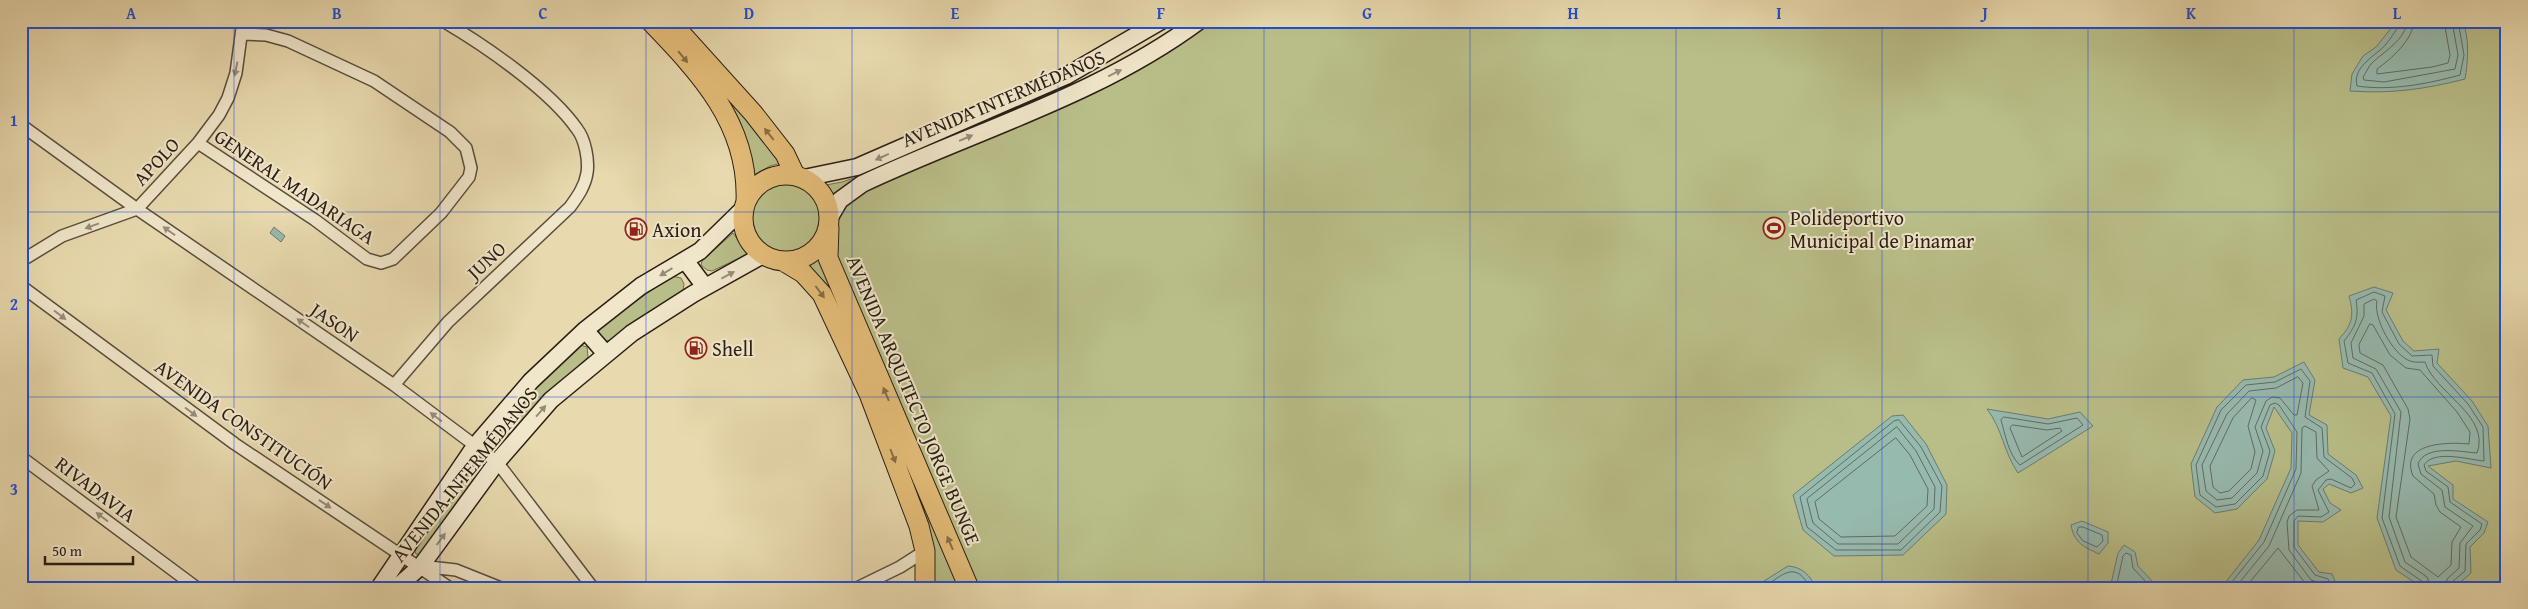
<svg xmlns="http://www.w3.org/2000/svg" width="2528" height="609" font-family="'Gentium Book Plus',serif">
<style>
.green{fill:#b9be88;stroke:#726e4e}
.water{fill:#97baaf;stroke:#6b7c71}
.lines{fill:none;stroke-linecap:round;stroke-linejoin:round}
.shore{stroke:#606c62;stroke-width:1}
.street-casing{stroke:#5a4d3b;stroke-width:14}
.secondary-casing{stroke:#2a1e15;stroke-width:19}
.primary-casing{stroke:#2a1e15;stroke-width:21}
.street{stroke:#f0e6ca;stroke-width:11}
.secondary{stroke:#f0e6ca;stroke-width:16}
.primary{stroke:#e4bc77;stroke-width:19}
.oneway{fill:#876d46}
.oneway2{fill:#978c79}
.grid{fill:none;stroke:#1d4ed8;stroke-width:1;stroke-opacity:0.55}
.labels{text-anchor:middle;dominant-baseline:central;stroke-width:4;stroke-linejoin:round;paint-order:stroke}
.street-label{font-size:20px;fill:#2a1e15;stroke:#f0e6ca}
.poi-label{font-size:20px;fill:#2a1e15;stroke:#f0e6ca;text-anchor:start}
.neatline{fill:none;stroke:#1d4ed8;stroke-width:2}
.grid-label{font-size:16px;text-anchor:middle;font-weight:bold;fill:#1d4ed8}
</style>
<rect width="100%" height="100%" fill="#e8d9ae"/>
<filter id="stains"><feTurbulence type="fractalNoise" baseFrequency=".004" numOctaves="4"/><feColorMatrix values="0 0 0 0 .2 0 0 0 0 .09 0 0 0 0 .02 0 0 0 .5 -.17"/></filter>
<radialGradient id="worn" r=".72"><stop offset=".6" stop-color="#630" stop-opacity="0"/><stop offset="1" stop-color="#630" stop-opacity=".3"/></radialGradient>
<path class="green" d="M1183,21H2507V588H969L828,258L840,200L1172,42Z
M730,97L782,163L770,166L752,176C749,148 744,123 728,100Z
M872,172L844,187L833,198L826,185L842,182Z
M751 219a36 36 0 1 1 72 0a36 36 0 1 1-72 0Z
M733,233L748,254L712,271L707,270L701,265L702,261Z
M819,254L962,588H932L919,508L797,265L810,261Z
M672,276L681,278L684,284L683,291L614,340L605,341L599,335V329L603,324Z
M580,345L587,347L588,357L541,401L499,449L491,448L488,442L530,390Z
M484,458L486,464L420,555L416,554L414,549L479,459Z"/>
<path class="water" d="M2397,21H2462C2470,35 2468,63 2465,79C2426,89 2391,94 2350,91L2352,74L2363,56L2376,47Z
M274,227L285,236L281,242L270,233Z
M2374,287L2393,293L2386,310L2403,341L2414,351L2439,349L2437,363L2472,401L2488,426L2491,468L2456,461L2428,466L2453,485V499L2488,522L2484,533L2470,547L2471,573L2456,586L2423,588L2396,570L2377,518L2391,416L2368,377L2343,368L2339,339C2353,324 2354,315 2349,296Z
M2304,362L2315,380L2309,415L2327,425L2328,454L2356,475L2363,488L2351,493L2329,484L2323,489L2330,503L2341,510L2323,522L2298,521V545L2319,572L2332,574L2338,588H2221L2259,540L2291,468L2292,433L2274,407L2266,428L2275,451L2267,479L2237,509L2215,513L2195,497L2191,464L2217,407L2243,380L2274,377Z
M1987,409L2048,419L2080,412L2093,426L2018,473C2004,453 2002,428 1987,409Z
M1903,415L1926,444L1947,485L1946,514L1903,555L1834,556L1803,530L1793,495L1892,416Z
M2082,521L2108,532V543L2099,554C2084,547 2074,543 2071,525Z
M2124,545L2135,552L2138,566L2153,582L2152,588H2110L2118,553Z
M1788,566C1802,567 1810,575 1816,588H1753Z"/>
<g class="lines">
<path class="shore" d="M2400,21L2399,26C2393,34 2387,45 2379,51C2368,60 2353,70 2357,86C2391,91 2427,84 2460,75L2464,55L2458,21
M2407,21C2406,40 2383,52 2372,63C2368,67 2366,73 2363,77L2364,80L2384,82L2455,69L2458,55L2452,21
M2414,21C2413,40 2391,59 2377,69V74L2432,67L2448,63L2450,55L2444,21
M2370,324L2373,325L2390,355L2406,368L2420,370L2457,412L2470,432L2469,444C2449,442 2399,442 2413,476L2434,494L2436,505L2440,512L2461,527L2452,542L2451,565L2438,577L2411,557L2396,517L2410,419L2408,409L2383,365L2360,353L2359,345Z
M2298,377L2303,383L2297,415H2294L2280,398L2272,397L2266,401L2255,427L2263,451L2257,473L2232,498L2217,500L2206,491L2202,465L2227,414L2249,391L2276,388Z
M2252,398L2256,400L2248,426L2255,452L2251,469L2229,491L2220,493L2213,487L2210,466L2233,418Z
M2004,417L2048,424L2077,418L2083,425L2020,465C2009,456 2005,434 2001,420Z
M1899,420L1921,447L1942,486L1940,512L1901,550H1836L1807,527L1800,497L1894,421Z
M2013,425L2047,430L2060,428L2062,431L2022,457L2010,428Z
M1897,427L1916,451L1935,487L1934,509L1898,544H1838L1813,523L1807,499Z
M1896,438L1910,455L1928,489L1927,506L1895,536L1841,537L1819,519L1815,502Z
M2079,527H2083L2102,535L2103,541L2097,547L2083,541L2077,533Z
M1763,588C1782,575 1796,559 1810,588
M2116,588L2123,556L2126,553L2131,555L2133,568L2147,583V588
M2227,588L2264,542L2296,469L2297,432L2279,405L2275,403L2270,405L2261,427L2270,451L2263,476L2235,504L2216,507L2200,495L2196,465L2221,410L2246,385L2275,382L2301,369L2310,381L2305,417L2322,428L2324,457L2352,478L2355,484L2351,488L2331,479L2326,480L2318,490L2329,512L2321,517L2298,516L2294,521V547L2315,575L2328,579L2333,588
M2235,588L2269,546L2301,473L2302,428L2305,426L2316,432L2317,458L2329,471L2316,480L2312,486L2319,510H2297L2289,516L2287,522L2289,550L2311,580L2324,584L2326,588
M2245,588L2278,548L2309,588
M2425,588L2423,582L2400,566L2382,518L2395,414L2372,373L2348,363L2344,341C2356,326 2359,318 2356,300L2374,292L2385,296L2382,312L2399,344L2412,356L2432,355L2433,366L2468,404L2483,427L2484,461C2470,460 2434,449 2424,465L2426,471L2448,487L2450,502L2482,524L2480,530L2466,544L2465,571L2452,582L2451,588
M2431,588L2427,577L2405,562L2389,517L2401,412L2376,369L2353,358L2351,343L2364,316V304L2374,299L2377,301C2373,318 2393,355 2410,361C2415,363 2421,362 2425,362C2434,392 2491,416 2477,453C2462,452 2425,444 2418,464L2421,474L2442,490L2445,507L2473,526L2460,543L2459,568L2447,579L2445,588"/>
<g class="street-casing">
<path id="street" d="M21,125L137,209L394,385L497,462L593,588
M198,143L315,220L367,259L381,263L393,259L441,213L469,177L471,168L466,148L450,132L374,81L288,41L266,35L242,34
M21,261L62,236L137,209L198,143L219,115L228,98L236,73L243,21
M21,286L235,444L450,588
M394,385L448,322L570,207C578,196 585,186 587,173C589,160 585,139 577,129C550,90 484,45 443,21
M21,457L197,588
M421,566L456,570L501,588
M857,588L900,567L925,551"/>
</g>
<g class="secondary-casing">
<path id="secondary" d="M804,178L857,167L1066,76L1161,21
M830,217L840,200L862,184C974,131 1098,96 1199,21
M685,260L705,287
M585,330L606,354
M379,588L475,446L531,381L585,330L641,286L700,251L744,208
M396,588L421,566L497,462L551,400L632,333L693,294L763,255"/>
</g>
<g class="primary-casing">
<path id="primary" d="M650,21C700,73 749,124 746,201
M670,21L753,113L785,154L795,175
M743 218a43 43 0 1 1 86 0a43 43 0 1 1-86 0Z
M829,227L828,258L969,588
M783,261L803,273L822,294L869,394L919,526L925,551V588"/>
</g>
<use href="#street" class="street"/>
<use href="#secondary" class="secondary"/>
<use href="#primary" class="primary"/>
</g>
<defs><path id="oneway-solid" d="M-6-.8H1V-3.2L6.5 0L1 3.2V.8H-6Z" transform="scale(1.25)"/></defs>
<g class="oneway">
<use href="#oneway-solid" transform="translate(683 57) rotate(50)"/>
<use href="#oneway-solid" transform="translate(769 134) rotate(-129)"/>
<use href="#oneway-solid" transform="translate(820 292) rotate(53)"/>
<use href="#oneway-solid" transform="translate(886 394) rotate(-113)"/>
<use href="#oneway-solid" transform="translate(893 456) rotate(69)"/>
<use href="#oneway-solid" transform="translate(950 543) rotate(-113)"/>
</g>
<g class="oneway2">
<use href="#oneway-solid" transform="translate(236 69) rotate(101)"/>
<use href="#oneway-solid" transform="translate(1115 73) rotate(-26)"/>
<use href="#oneway-solid" transform="translate(966 138) rotate(-23)"/>
<use href="#oneway-solid" transform="translate(882 157) rotate(156)"/>
<use href="#oneway-solid" transform="translate(92 226) rotate(160)"/>
<use href="#oneway-solid" transform="translate(169 231) rotate(-145)"/>
<use href="#oneway-solid" transform="translate(666 272) rotate(149)"/>
<use href="#oneway-solid" transform="translate(728 275) rotate(-28)"/>
<use href="#oneway-solid" transform="translate(60 315) rotate(37)"/>
<use href="#oneway-solid" transform="translate(303 323) rotate(-145)"/>
<use href="#oneway-solid" transform="translate(541 411) rotate(-49)"/>
<use href="#oneway-solid" transform="translate(191 412) rotate(37)"/>
<use href="#oneway-solid" transform="translate(436 417) rotate(-143)"/>
<use href="#oneway-solid" transform="translate(325 504) rotate(34)"/>
<use href="#oneway-solid" transform="translate(102 517) rotate(-143)"/>
<use href="#oneway-solid" transform="translate(441 539) rotate(-54)"/>
</g>
<path class="grid" d="M234,21V588M440,21V588M646,21V588M852,21V588M1058,21V588M1264,21V588M1470,21V588M1676,21V588M1882,21V588M2088,21V588M2294,21V588M21,212H2507M21,397H2507"/>
<defs>
<g id="stadium-ring" transform="scale(1.125)"><circle r="9.5" fill="#f0e6ca" stroke="#8f2418" stroke-width="1.5"/><path d="M0-5a6.5 5 0 1 0 0 10a6.5 5 0 1 0 0-10ZM-3.5-1.8h7v3.6h-7Z" fill="#8f2418"/></g>
<g id="fuel-ring" transform="scale(1.125)"><circle r="9.5" fill="#f0e6ca" stroke="#8f2418" stroke-width="1.5"/><path d="M-5.5-6h7V0h2V4h1.3V-2.5L3-4.5l.8-.8L6-3V5H2.5V1h-1V6h-7ZM-4.2-4.7v3.2H.2V-4.7Z" fill="#8f2418"/></g>
</defs>
<g fill-rule="evenodd">
<use href="#stadium-ring" x="1774" y="228"/>
<use href="#fuel-ring" x="636" y="229"/>
<use href="#fuel-ring" x="696" y="348"/>
</g>
<g class="labels">
<g class="street-label">
<text transform="translate(1003 98) rotate(-23)">AVENIDA INTERMÉDANOS</text>
<text transform="translate(156 161) rotate(-47)">APOLO</text>
<text transform="translate(295 186) rotate(34)">GENERAL MADARIAGA</text>
<text transform="translate(486 260) rotate(-43)">JUNO</text>
<text transform="translate(335 322) rotate(34)">JASON</text>
<text transform="translate(914 400) rotate(67)">AVENIDA ARQUITECTO JORGE BUNGE</text>
<text transform="translate(244 424) rotate(35)">AVENIDA CONSTITUCIÓN</text>
<text transform="translate(464 474) rotate(-51)">AVENIDA INTERMÉDANOS</text>
<text transform="translate(96 489) rotate(37)">RIVADAVIA</text>
</g>
<g class="poi-label">
<text x="1790" y="217">Polideportivo<tspan x="1790" dy="23">Municipal de Pinamar</tspan></text>
<text x="652" y="229">Axion</text>
<text x="712" y="348">Shell</text>
</g>
</g>
<rect width="2528" height="609" fill="none" stroke="#e8d9ae" stroke-width="55"/>
<path d="M45 556v8h88v-8" fill="none" stroke="#2a1e15" stroke-width="2.5"/>
<text x="52" y="556" font-size="15" fill="#2a1e15" stroke="#f0e6ca" stroke-width="4" paint-order="stroke">50 m</text>
<rect x="28" y="28" width="2472" height="554" class="neatline"/>
<g class="grid-label">
<text x="131" y="19">A</text>
<text x="337" y="19">B</text>
<text x="543" y="19">C</text>
<text x="749" y="19">D</text>
<text x="955" y="19">E</text>
<text x="1161" y="19">F</text>
<text x="1367" y="19">G</text>
<text x="1573" y="19">H</text>
<text x="1779" y="19">I</text>
<text x="1985" y="19">J</text>
<text x="2191" y="19">K</text>
<text x="2397" y="19">L</text>
<text x="14" y="126">1</text>
<text x="14" y="310">2</text>
<text x="14" y="495">3</text>
</g>
<rect width="100%" height="100%" filter="url(#stains)"/>
<rect width="100%" height="100%" fill="url(#worn)"/>
</svg>
